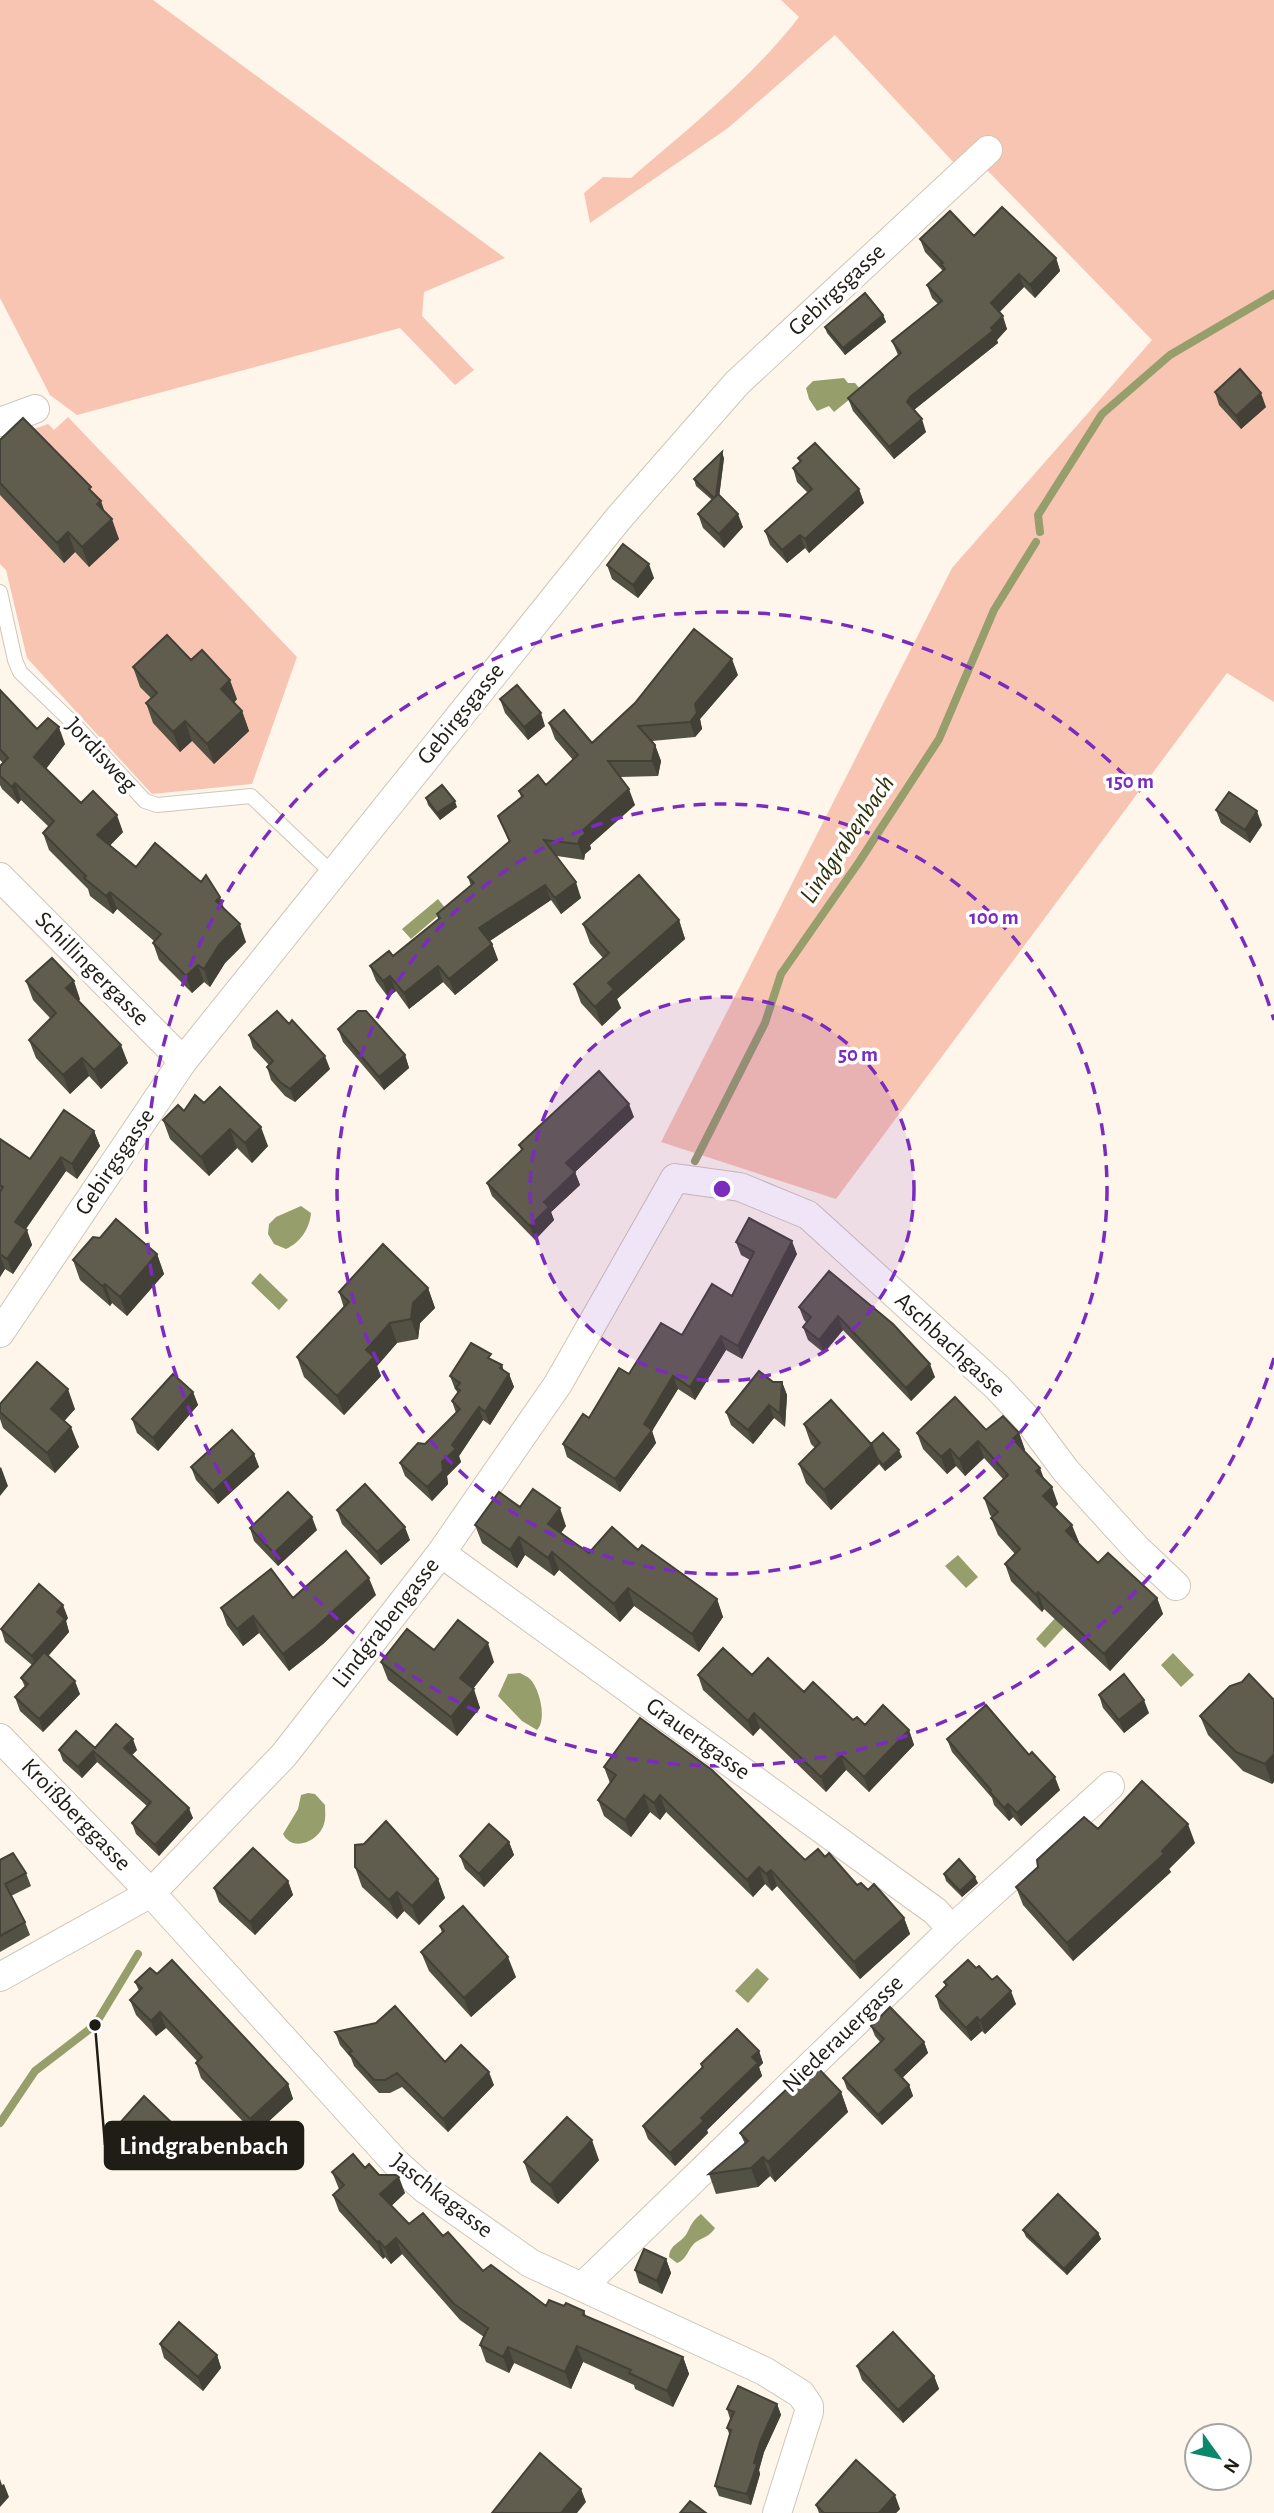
<svg xmlns="http://www.w3.org/2000/svg" width="1274" height="2513" font-family="'Alegreya Sans',sans-serif">
<style>
.green{fill:#f8c5b2}
.water{fill:#969e6c}
.lines{fill:none;stroke-linecap:round;stroke-linejoin:round}
.stream{stroke:#969e6c;stroke-width:8}
.service-casing{stroke:#cfc6b8;stroke-width:16}
.minor-casing{stroke:#cfc6b8;stroke-width:30}
.service{stroke:#fff;stroke-width:14}
.minor{stroke:#fff;stroke-width:28}
.wall{fill:#535044}
.shaded-wall{fill:#434137}
.building{fill:#605d4f;stroke:#434137;stroke-width:2}
.ring{fill:none;stroke:#7b2cbf;stroke-width:3.5;stroke-dasharray:12 9}
.labels{text-anchor:middle;dominant-baseline:central;stroke-width:7;stroke-linejoin:round;paint-order:stroke}
.street-label{font-size:24px;fill:#201d17;stroke:#fff}
.water-label{font-size:26px;font-style:italic;fill:#2d3108;stroke:#fff}
.centre{fill:#7b2cbf;stroke:#fff;stroke-width:3.5}
.ring-label{font-size:21px;text-anchor:middle;font-weight:bold;fill:#7b2cbf;stroke:#fff;stroke-width:7;stroke-linejoin:round;paint-order:stroke}
.leader{fill:none;stroke:#201d17;stroke-width:2.5}
.callout-dot{fill:#201d17;stroke:#fff;stroke-width:2.5}
.callout{fill:#201d17;stroke:#201d17;stroke-width:2.5}
.callout-label{font-size:26px;text-anchor:middle;font-weight:bold;fill:#fff}
</style>
<rect width="100%" height="100%" fill="#fef6ea"/>
<path class="green" d="M0,0H153L505,258L424,292L422,316L474,370L455,385L400,328L77,415L50,395L0,298Z
M781,0H1274V702L1227,673L836,1199L661,1142L952,568L1152,340L988,171L956,165L835,35L728,128L590,223L584,193L603,177L631,178C690,127 751,79 799,17Z
M68,417L297,657L252,784L152,794L27,658L6,570L0,564V441L48,424L54,430Z"/>
<path class="water" d="M844,378L848,383H855L861,390L834,412L829,406L817,411L809,399L806,388L813,381Z
M438,899L446,909L411,939L402,929Z
M301,1206L311,1213C310,1228 300,1243 286,1249L274,1244L268,1234L269,1224L276,1217Z
M260,1273L288,1300L279,1310L251,1283Z
M958,1555L978,1577L966,1588L945,1566Z
M1067,1605L1076,1614L1045,1648L1036,1639Z
M1173,1653L1194,1675L1181,1687L1161,1665Z
M520,1673C523,1675 527,1676 530,1679C540,1689 547,1720 537,1730L522,1721L498,1696L508,1674Z
M308,1793L315,1794L325,1805C325,1811 326,1818 324,1824C319,1841 293,1853 283,1834L298,1809L301,1795Z
M757,1968L769,1979L748,2003L735,1991Z
M701,2214L715,2228C710,2236 704,2237 696,2242C687,2249 688,2259 677,2263L669,2257C670,2243 681,2244 687,2233C691,2225 693,2220 701,2214Z"/>
<g class="lines">
<path class="stream" d="M1040,532L1038,515L1102,414L1170,355L1274,294
M695,1161L765,1023L781,974L859,862L939,739L994,610L1036,542
M0,2123L35,2071L95,2025L138,1954"/>
<g class="service-casing">
<path id="service" d="M0,592L15,660L20,672L74,724L145,801L157,805L251,796L332,873"/>
</g>
<g class="minor-casing">
<path id="minor" d="M0,422L35,409
M0,877L183,1061
M0,1333L183,1061L618,519L737,383L988,150
M441,1553L935,1911L952,1929
M0,1738L151,1893L396,2163L425,2189L530,2263L764,2371L801,2394L809,2406V2412L777,2513
M0,1977L151,1893L284,1755L441,1553L558,1384L675,1178L740,1187L808,1215L997,1387L1028,1420L1066,1471L1137,1549L1176,1586
M582,2287L952,1929L1110,1786"/>
</g>
<use href="#service" class="service"/>
<use href="#minor" class="minor"/>
</g>
<path class="wall" d="M974,236L1056,258L1060,271L1035,298L1024,287L999,312L1007,329L997,340L998,343L915,409L914,411L926,432L894,459L853,411L848,398L898,355L892,341L938,304L932,298L927,285L943,271L925,252L920,239Z
M883,315L886,322L845,355L827,333L825,327Z
M1215,392L1266,407L1241,429L1219,405Z
M0,440L93,494L119,539L89,567L75,552L64,563L0,495Z
M724,458L719,496L743,527L724,548L703,528L698,514L712,500L696,486L694,479Z
M798,458L859,489L864,503L809,553L805,548L787,563L770,545L765,531L808,493L797,482L793,468L800,462Z
M607,565L654,578L638,598L612,579Z
M191,660L237,699L234,703L242,711L249,731L214,764L192,741L180,752L153,723L146,703L151,698L140,687L133,667Z
M738,675L700,719L702,729L695,737L652,741L655,745L661,761L658,776L620,777L635,805L590,845L591,849L585,854L584,860L557,856L581,898L561,914L551,900L490,941L492,944L498,960L455,995L443,982L409,1009L396,991L388,997L376,981L370,966L393,956L438,919L437,914L471,886L468,877L509,842L498,816L521,797L519,791L546,785L573,760L555,739L549,723L592,743Z
M0,690L37,729L65,744L46,769L81,803L123,832L110,845L136,867L224,909L246,942L225,963L210,987L204,982L192,993L159,960L153,943L154,941L117,909L113,914L90,896L88,889L49,850L43,833L49,827L21,800L18,804L2,789L0,785V766L3,763L0,760Z
M500,699L545,726L528,740L505,713Z
M426,798L457,807L440,820L428,805Z
M1216,810L1262,825L1250,843L1221,823Z
M679,920L685,939L617,999L621,1008L602,1026L581,1003L574,984L603,958L590,943L583,924Z
M26,981L80,999L79,1001L128,1063L101,1089L89,1076L70,1094L36,1058L29,1040L51,1019L33,1000Z
M338,1029L405,1055L409,1068L384,1090L343,1042Z
M249,1035L330,1069L295,1102L285,1096L271,1080L267,1067L269,1065L253,1048Z
M204,1103L268,1146L252,1163L237,1148L209,1176L170,1139L163,1120Z
M634,1117L575,1172L580,1185L551,1212L554,1220L535,1240L492,1196L487,1183L521,1150L519,1145Z
M94,1131L100,1146L77,1179L66,1171L26,1229L32,1245L13,1274L5,1269L0,1277V1139L30,1159Z
M736,1242L797,1254L742,1359L726,1350L695,1400L678,1389L652,1431L656,1443L620,1492L567,1457L563,1444L589,1418L629,1374L732,1296L750,1260L741,1255Z
M157,1254L164,1274L127,1316L112,1303L110,1306L80,1280L73,1260Z
M829,1271L935,1377L911,1401L843,1330L824,1353L808,1340L803,1327L807,1323L804,1320L799,1307Z
M428,1288L435,1308L420,1323L418,1339L397,1343L377,1366L381,1376L344,1415L304,1377L297,1357L344,1308L339,1292Z
M493,1360L502,1365L503,1370L509,1374L514,1387L490,1425L483,1420L459,1456L461,1462L447,1476L448,1484L432,1501L405,1476L400,1463L425,1444L456,1413L452,1401L458,1393L455,1389L450,1376Z
M773,1382H782L787,1395L785,1427L774,1418L753,1444L731,1425L726,1412Z
M193,1392L198,1405L158,1451L137,1433L132,1419Z
M0,1404L75,1409L64,1421L79,1447L55,1473L3,1428L0,1419Z
M804,1424L871,1444L902,1457L885,1471L879,1464L831,1510L806,1483L799,1464L815,1448L811,1444Z
M986,1430L1019,1433L1025,1450L1024,1451L1044,1479L1058,1504L1055,1508L1079,1542L1078,1543L1098,1563L1157,1598L1163,1614L1110,1671L1044,1609L1042,1612L1011,1581L1005,1564L1015,1554L998,1535L991,1518L992,1517L990,1515L984,1498L1003,1479L984,1458L965,1476L956,1466L947,1474L923,1449L917,1433Z
M254,1454L259,1467L218,1504L196,1480L191,1467Z
M520,1507L566,1526L561,1533L589,1553L638,1550L717,1599L723,1617L699,1652L634,1606L620,1622L559,1570L554,1576L525,1555L517,1568L482,1543L475,1525Z
M337,1510L410,1540L381,1565L342,1524Z
M250,1528L317,1530L278,1566L254,1541Z
M376,1595L323,1644L289,1671L259,1633L243,1646L227,1625L221,1608L293,1598Z
M68,1618L66,1621L69,1632L48,1656L80,1694L43,1732L20,1711L15,1697L25,1687L21,1678L32,1665L5,1642L1,1629Z
M434,1650L494,1662L473,1689L480,1708L457,1736L388,1680L381,1662Z
M698,1675H752L804,1692L853,1720L865,1725L909,1730L914,1745L869,1792L846,1770L826,1792L760,1728L753,1736L703,1690Z
M1099,1695L1149,1713L1124,1733L1103,1708Z
M1274,1700V1782L1272,1784L1243,1771L1208,1735L1200,1716Z
M947,1739L1029,1755L1060,1790L1021,1826L1013,1817L1009,1821L994,1805L992,1798L952,1752Z
M95,1748L137,1750L132,1755L193,1818L159,1856L136,1834L132,1823L147,1806L97,1762L82,1778L63,1761L59,1750Z
M604,1767L805,1860L825,1857L857,1885L868,1890L904,1918L910,1934L860,1979L777,1886L772,1891L765,1884L753,1897L666,1812L660,1820L650,1812L631,1837L604,1816L598,1800L610,1783Z
M1098,1829L1195,1843L1169,1869L1171,1872L1073,1961L1023,1905L1016,1887Z
M509,1842L514,1855L484,1887L465,1869L460,1856Z
M0,1860L26,1873L31,1886L11,1896L25,1922L30,1935L0,1952Z
M355,1867L438,1879L445,1898L419,1925L404,1911L397,1919L362,1887Z
M944,1874L978,1883L962,1897L946,1881Z
M288,1881L293,1895L255,1935L219,1902L214,1888Z
M440,1926L516,1977L471,2017L429,1971L421,1952L442,1933Z
M976,1968L992,1980L1016,2004L985,2034L982,2031L971,2041L940,2009L936,1996L946,1986L944,1982Z
M157,1974L288,2084L293,2099L255,2134L201,2078L196,2063L197,2061L166,2028L156,2036L136,2015L130,2000L139,1991L135,1982Z
M871,2026L924,2042L928,2053L902,2078L909,2085L913,2096L882,2125L847,2089L843,2078L880,2042L875,2036Z
M335,2032L445,2062L494,2085L448,2132L402,2087L390,2093H379L354,2066L351,2058L340,2045Z
M759,2051L763,2063L759,2067L762,2076L707,2130L708,2133L675,2166L648,2139L643,2126L702,2068L701,2064Z
M792,2090L841,2092L848,2112L775,2182L770,2176L758,2187L716,2194L709,2174L745,2144L740,2133Z
M119,2124L178,2137L154,2164L124,2137Z
M599,2160L558,2204L531,2182L524,2162Z
M365,2168L379,2175L405,2193L391,2206L409,2224L443,2236L483,2271L546,2306H564L584,2311L586,2316L683,2357L689,2374L673,2407L635,2389L634,2385L583,2362L571,2389L514,2363L509,2373L486,2362L480,2345L484,2337L460,2320L402,2254L391,2264L385,2257L383,2259L339,2211L333,2195L339,2189L332,2172Z
M1023,2230L1098,2233L1101,2239L1067,2275L1026,2237Z
M666,2259L671,2273L662,2294L639,2283L635,2270Z
M160,2344L217,2355L221,2368L203,2391L164,2358Z
M857,2366L934,2376L939,2389L903,2423L862,2380Z
M777,2404L781,2415L764,2452L759,2470L760,2474L751,2505L719,2496L715,2486L730,2436L727,2428L730,2419L727,2409Z
M816,2505L900,2509L896,2513H819Z"/>
<path class="shaded-wall" d="M1056,258L1060,271L1035,298L1030,285Z
M1019,274L1024,287L996,316L991,303Z
M883,315L886,322L845,355L843,348Z
M1003,316L1007,329L997,340L998,343L915,409L912,414L907,402L910,397L991,328Z
M1261,393L1266,407L1241,429L1236,416Z
M922,419L926,432L894,459L889,447Z
M722,452L724,458L718,506L716,499Z
M859,489L864,503L809,553L805,539Z
M101,501L108,521L97,504Z
M738,514L743,527L724,548L719,534Z
M112,519L119,539L89,567L82,547Z
M68,532L75,552L64,563L57,543Z
M800,535L805,548L787,563L782,550Z
M649,564L654,578L638,598L633,585Z
M732,659L738,675L700,719L702,729L695,737L690,722L695,704Z
M230,680L237,699L228,708L221,689Z
M242,711L249,731L214,764L207,744Z
M541,713L545,726L528,740L524,727Z
M185,721L192,741L180,752L173,732Z
M59,727L65,744L41,775L34,757Z
M655,745L661,761L658,776L652,761Z
M15,783L21,800L18,804L12,787Z
M629,789L635,805L590,845L591,849L585,854L584,860L578,844L583,830Z
M455,801L457,807L440,820L437,813Z
M1257,811L1262,825L1250,843L1245,830Z
M117,815L123,832L104,852L97,835Z
M576,882L581,898L561,914L555,898Z
M545,885L551,900L485,944L479,928Z
M110,892L117,909L113,914L106,896Z
M220,897L226,914L216,901Z
M679,920L685,939L617,999L621,1008L602,1026L595,1007L608,983Z
M240,924L246,942L225,963L210,987L204,969L219,945Z
M492,944L498,960L455,995L449,979Z
M198,965L204,982L192,993L186,976Z
M438,966L443,982L409,1009L404,993Z
M390,976L396,991L388,997L383,981Z
M74,981L80,999L73,1006L66,988Z
M121,1045L128,1063L101,1089L94,1070Z
M405,1055L409,1068L384,1090L379,1077Z
M325,1056L330,1069L295,1102L290,1089Z
M82,1058L89,1076L70,1094L63,1075Z
M629,1104L634,1117L575,1172L580,1185L551,1212L554,1220L535,1240L530,1226L566,1163Z
M261,1127L268,1146L252,1163L245,1143Z
M230,1129L237,1148L209,1176L201,1157Z
M94,1131L100,1146L77,1179L72,1164Z
M61,1157L66,1171L20,1237L15,1222Z
M27,1230L32,1245L13,1274L7,1259Z
M792,1241L797,1254L742,1359L738,1346Z
M157,1254L164,1274L127,1316L120,1297Z
M0,1255L5,1269L0,1277Z
M105,1284L112,1303L110,1306L102,1286Z
M428,1288L435,1308L420,1323L418,1339L411,1319L413,1303Z
M838,1316L843,1330L824,1353L819,1340Z
M390,1323L397,1343L377,1366L381,1376L344,1415L337,1396L366,1350Z
M721,1336L726,1350L695,1400L690,1387Z
M930,1364L935,1377L911,1401L906,1388Z
M502,1365L506,1378L509,1374L514,1387L490,1425L485,1412Z
M673,1376L678,1389L652,1431L656,1443L620,1492L615,1479L644,1424Z
M782,1382L787,1395L785,1427L780,1414Z
M68,1389L75,1409L58,1428L51,1409Z
M193,1392L198,1405L158,1451L153,1438Z
M769,1405L774,1418L753,1444L748,1430Z
M479,1407L483,1420L459,1456L461,1462L447,1476L448,1484L432,1501L427,1487L452,1445Z
M71,1427L79,1447L55,1473L47,1453Z
M1019,1433L1025,1450L1019,1456L1013,1439Z
M978,1441L984,1458L965,1476L959,1459Z
M872,1445L879,1464L831,1510L824,1490Z
M950,1449L956,1466L947,1474L941,1457Z
M899,1450L902,1457L885,1471L883,1465Z
M254,1454L259,1467L218,1504L213,1491Z
M1,1467L8,1486L0,1496V1468Z
M1040,1468L1046,1484L1036,1471Z
M1052,1487L1058,1504L1049,1513L1043,1496Z
M560,1508L566,1526L554,1542L548,1524Z
M312,1517L317,1530L278,1566L274,1553Z
M1072,1525L1079,1542L1072,1548L1066,1531Z
M405,1527L410,1540L381,1565L377,1552Z
M519,1537L525,1555L517,1568L510,1550Z
M552,1552L559,1570L554,1576L548,1558Z
M369,1578L376,1595L323,1644L289,1671L283,1654Z
M628,1588L634,1606L620,1622L614,1604Z
M1038,1592L1044,1609L1042,1612L1036,1595Z
M1157,1598L1163,1614L1110,1671L1104,1654Z
M717,1599L723,1617L699,1652L692,1634Z
M63,1605L68,1618L66,1621L69,1632L37,1669L32,1656L57,1612Z
M253,1616L259,1633L243,1646L237,1629Z
M488,1643L494,1662L467,1696L460,1678Z
M75,1681L80,1694L43,1732L39,1719Z
M474,1689L480,1708L457,1736L451,1717Z
M1144,1700L1149,1713L1124,1733L1119,1720Z
M754,1713L760,1728L753,1736L748,1721Z
M909,1730L914,1745L869,1792L864,1777Z
M133,1739L137,1750L128,1759L124,1748Z
M93,1751L97,1762L82,1778L78,1767Z
M1274,1754V1782L1272,1784L1265,1764Z
M841,1755L846,1770L826,1792L821,1777Z
M1055,1777L1060,1790L1021,1826L1017,1813Z
M644,1795L650,1812L631,1837L625,1820Z
M660,1795L666,1812L660,1820L654,1803Z
M1008,1804L1013,1817L1009,1821L1004,1808Z
M189,1808L193,1818L159,1856L155,1845Z
M1188,1824L1195,1843L1169,1869L1171,1872L1073,1961L1067,1943L1162,1851Z
M509,1842L514,1855L484,1887L479,1874Z
M759,1867L765,1884L753,1897L747,1880Z
M771,1870L777,1886L772,1891L766,1874Z
M975,1877L978,1883L962,1897L960,1891Z
M438,1879L445,1898L419,1925L412,1906Z
M288,1881L293,1895L255,1935L250,1922Z
M397,1892L404,1911L397,1919L389,1900Z
M904,1918L910,1934L860,1979L854,1962Z
M508,1957L516,1977L471,2017L464,1998Z
M1011,1991L1016,2004L985,2034L980,2021Z
M160,2012L166,2028L156,2036L151,2021Z
M977,2017L982,2031L971,2041L966,2028Z
M924,2042L928,2053L899,2081L895,2070Z
M759,2051L763,2063L759,2067L762,2076L707,2130L708,2133L675,2166L670,2153L701,2118L752,2057Z
M489,2072L494,2085L448,2132L443,2119Z
M288,2084L293,2099L255,2134L250,2119Z
M909,2085L913,2096L882,2125L878,2115Z
M841,2092L848,2112L775,2182L768,2162Z
M173,2124L178,2137L154,2164L149,2150Z
M592,2140L599,2160L558,2204L550,2185Z
M763,2157L770,2176L758,2187L751,2168Z
M399,2177L405,2193L386,2211L380,2194Z
M1098,2233L1101,2239L1067,2275L1064,2269Z
M396,2238L402,2254L391,2264L385,2248Z
M379,2241L385,2257L383,2259L377,2242Z
M666,2259L671,2273L662,2294L657,2281Z
M577,2346L583,2362L571,2389L565,2372Z
M508,2347L514,2363L509,2373L503,2357Z
M217,2355L221,2368L203,2391L198,2377Z
M683,2357L689,2374L673,2407L667,2391Z
M934,2376L939,2389L903,2423L898,2410Z
M777,2404L781,2415L764,2452L759,2470L760,2474L751,2505L747,2494L754,2463L760,2442Z
M0,2479L2,2485L4,2484L9,2497L0,2507Z
M581,2489L586,2502L577,2513H561Z
M895,2495L900,2509L896,2513H879Z"/>
<path class="building" d="M1002,207L1056,258L1030,285L1019,274L991,303L1003,316L991,328L993,331L910,397L907,402L922,419L889,447L848,398L901,353L892,341L942,301L927,285L945,269L941,264L943,263L920,239L950,211L974,236Z
M865,293L883,315L843,348L825,327Z
M1240,369L1261,393L1236,416L1215,392Z
M23,418L91,487L89,489L101,501L97,504L112,519L82,547L68,532L57,543L0,483V440Z
M815,443L859,489L805,539L800,535L782,550L765,531L812,489L793,468L801,461L798,458Z
M722,452L716,496L714,498L694,479Z
M718,494L738,514L719,534L698,514Z
M623,544L649,564L633,585L607,565Z
M694,629L732,659L695,704L697,713L690,722L638,726L655,745L652,761H608L629,789L583,830L586,833L580,838L578,844L544,840L576,882L555,898L545,885L479,928L492,944L449,979L438,966L404,993L390,976L383,981L370,966L389,951L393,956L440,918L437,914L474,883L468,877L510,841L498,816L523,796L519,791L538,775L546,785L578,755L549,723L564,710L592,743L635,703Z
M167,635L191,660L202,650L230,680L221,689L242,711L207,744L185,721L173,732L146,703L157,693L133,667Z
M517,685L541,713L524,727L500,699Z
M0,690L37,729L48,718L59,727L34,757L81,803L93,791L117,815L97,835L136,867L155,843L201,882L206,875L220,897L216,901L240,924L219,945L204,969L198,965L186,976L153,943L161,934L110,892L106,896L84,878L86,876L43,833L54,821L15,783L12,787L0,776V766L8,758L0,749Z
M442,785L455,801L437,813L426,798Z
M1229,792L1257,811L1245,830L1216,810Z
M639,875L679,920L608,983L614,989L595,1007L574,984L609,953L583,924Z
M52,958L74,981L66,988L121,1045L94,1070L82,1058L63,1075L29,1040L56,1013L26,981Z
M277,1011L289,1024L292,1020L325,1056L290,1089L280,1082L267,1067L273,1061L249,1035Z
M358,1011H366L405,1055L379,1077L338,1029Z
M599,1071L629,1104L566,1163L575,1172L544,1202L549,1207L530,1226L487,1183L523,1149L519,1145L534,1131Z
M220,1087L261,1127L245,1143L230,1129L201,1157L163,1120L178,1105L184,1111L195,1095L204,1103Z
M64,1110L94,1131L72,1164L61,1157L15,1222L27,1230L7,1259L0,1254V1192L3,1187L0,1185V1139L30,1159Z
M749,1218L792,1241L738,1346L721,1336L690,1387L673,1376L644,1424L652,1430L615,1479L563,1444L583,1414L589,1418L619,1368L629,1374L661,1323L682,1335L712,1284L732,1296L754,1252L736,1242Z
M116,1219L157,1254L120,1297L105,1284L102,1286L73,1260L93,1237L100,1238Z
M383,1244L428,1288L413,1303L411,1319L390,1323L366,1350L374,1357L337,1396L297,1357L349,1302L339,1292Z
M829,1271L893,1324L930,1364L906,1388L838,1316L819,1340L803,1327L811,1317L799,1307Z
M471,1343L491,1354L488,1358L502,1365L500,1368L509,1374L485,1412L479,1407L452,1445L456,1449L442,1462L443,1471L427,1487L400,1463L418,1443L425,1444L460,1409L452,1401L460,1390L456,1388L460,1383L450,1376Z
M37,1362L68,1389L51,1409L71,1427L47,1453L0,1412V1404Z
M759,1371L773,1382H782L780,1414L769,1405L748,1430L726,1412Z
M173,1374L193,1392L153,1438L132,1419Z
M955,1397L986,1430L1003,1416L1019,1433L1013,1439L1040,1468L1036,1471L1052,1487L1043,1496L1072,1525L1066,1531L1098,1563L1108,1553L1157,1598L1104,1654L1038,1592L1036,1595L1005,1564L1020,1549L991,1518L998,1512L984,1498L1008,1475L978,1441L959,1459L950,1449L941,1457L917,1433Z
M831,1400L872,1445L824,1490L799,1464L820,1443L804,1424Z
M232,1430L254,1454L213,1491L191,1467Z
M883,1433L899,1450L883,1465L877,1458L871,1444Z
M365,1484L405,1527L377,1552L337,1510Z
M533,1489L560,1508L548,1524L589,1553L612,1527L638,1550L642,1545L717,1599L692,1634L628,1588L614,1604L552,1552L548,1558L519,1537L510,1550L475,1525L499,1492L520,1507Z
M288,1492L312,1517L274,1553L250,1528Z
M346,1551L369,1578L316,1627L283,1654L253,1616L237,1629L221,1608L271,1569L293,1598Z
M39,1584L63,1605L57,1612L65,1619L32,1656L1,1629Z
M458,1620L488,1643L460,1678L474,1689L451,1717L381,1662L407,1629L434,1650Z
M723,1648L752,1675L768,1658L804,1692L813,1682L853,1720L857,1717L865,1725L883,1705L909,1730L864,1777L841,1755L821,1777L754,1713L748,1721L698,1675Z
M44,1652L75,1681L39,1719L15,1697L28,1684L21,1678Z
M1124,1674L1144,1700L1119,1720L1099,1695Z
M1249,1674L1274,1700V1754L1265,1764L1236,1752L1200,1716L1230,1686L1242,1682Z
M986,1705L1029,1755L1032,1752L1055,1777L1017,1813L1008,1804L1004,1808L990,1792L991,1790L947,1739Z
M640,1718L712,1770L805,1860L818,1849L825,1857L829,1853L857,1885L861,1883L868,1890L874,1884L904,1918L854,1962L771,1870L766,1874L759,1867L747,1880L660,1795L654,1803L644,1795L625,1820L598,1800L616,1775L604,1767Z
M116,1724L133,1739L124,1748L189,1808L155,1845L132,1823L151,1802L93,1751L78,1767L59,1750L76,1731L95,1748Z
M1142,1781L1188,1824L1162,1851L1164,1854L1067,1943L1016,1887L1038,1867L1037,1860L1084,1817L1098,1829Z
M386,1821L438,1879L412,1906L397,1892L389,1900L355,1867V1845L364,1844Z
M489,1824L509,1842L479,1874L460,1856Z
M253,1848L288,1881L250,1922L214,1888Z
M13,1853L26,1873L5,1884L25,1922L0,1936V1860Z
M959,1859L975,1877L960,1891L944,1874Z
M463,1906L508,1957L464,1998L421,1952L444,1931L440,1926Z
M172,1960L288,2084L250,2119L196,2063L202,2057L160,2012L151,2021L130,2000L142,1988L135,1982L150,1968L157,1974Z
M968,1960L976,1968L979,1966L992,1980L997,1976L1011,1991L980,2021L977,2017L966,2028L936,1996L947,1985L944,1982Z
M395,2006L445,2062L461,2045L489,2072L443,2119L397,2073L385,2080H374L349,2053L352,2051L335,2032L376,2023Z
M890,2007L924,2042L895,2070L909,2085L878,2115L843,2078L884,2039L871,2026Z
M737,2029L759,2051L752,2057L758,2063L701,2118L704,2121L670,2153L643,2126L703,2067L701,2064Z
M817,2067L841,2092L768,2162L763,2157L751,2168L709,2174L748,2141L740,2133L789,2087L792,2090Z
M144,2096L173,2124L149,2150L119,2124Z
M567,2117L592,2140L550,2185L524,2162Z
M353,2154L365,2168L369,2164L379,2175H396L399,2177L380,2194L409,2224L423,2213L443,2236L448,2232L483,2271L491,2265L546,2306L549,2300L564,2306L566,2303L584,2311L583,2315L683,2357L667,2391L629,2373L631,2370L577,2346L565,2372L508,2347L503,2357L480,2345L488,2328L454,2304L396,2238L385,2248L379,2241L377,2242L333,2195L344,2185L332,2172Z
M1058,2194L1098,2233L1064,2269L1023,2230Z
M644,2249L666,2259L657,2281L635,2270Z
M179,2322L217,2355L198,2377L160,2344Z
M893,2332L934,2376L898,2410L857,2366Z
M738,2386L777,2404L760,2442L754,2463L757,2464L747,2494L715,2486L731,2430L727,2428L734,2412L727,2409Z
M540,2453L581,2489L561,2513H492Z
M856,2460L895,2495L879,2513H824L816,2505Z
M690,2501L706,2513H680Z"/>
<circle cx="722" cy="1189" r="192" fill="#7b2cbf" fill-opacity=".12"/>
<g class="ring">
<circle cx="722" cy="1189" r="192"/>
<circle cx="722" cy="1189" r="385"/>
<path d="M1274 1358A577 577 0 1 1 1274 1020"/>
</g>
<g class="labels">
<g class="street-label">
<text transform="translate(837 290) rotate(-43)">Gebirgsgasse</text>
<text transform="translate(461 714) rotate(-51)">Gebirgsgasse</text>
<text transform="translate(101 755) rotate(47)">Jordisweg</text>
<text transform="translate(92 969) rotate(45)">Schillingergasse</text>
<text transform="translate(115 1162) rotate(-56)">Gebirgsgasse</text>
<text transform="translate(950 1345) rotate(43)">Aschbachgasse</text>
<text transform="translate(386 1623) rotate(-52)">Lindgrabengasse</text>
<text transform="translate(698 1739) rotate(36)">Grauertgasse</text>
<text transform="translate(76 1815) rotate(46)">Kroißberggasse</text>
<text transform="translate(843 2034) rotate(-44)">Niederauergasse</text>
<text transform="translate(442 2196) rotate(38)">Jaschkagasse</text>
</g>
<g class="water-label">
<text transform="translate(847 839) rotate(-56)">Lindgrabenbach</text>
</g>
</g>
<circle cx="722" cy="1189" r="10" class="centre"/>
<g class="ring-label">
<text x="1130" y="788">150 m</text>
<text x="994" y="924">100 m</text>
<text x="858" y="1061">50 m</text>
</g>
<path class="leader" d="M95 2025L105 2145"/>
<circle class="callout-dot" cx="95" cy="2025" r="7"/>
<rect class="callout" x="105" y="2122" width="198" height="47" rx="7"/>
<g class="callout-label">
<text x="204" y="2154">Lindgrabenbach</text>
</g>
<g transform="translate(1218 2457) rotate(123)"><circle r="33" fill="#ffffff" stroke="#a6a5a2" stroke-width="2"/>
<path d="M0-5L12 26L0 18L-12 26Z" fill="#0b886b"/>
<text y="-10" font-size="19" font-weight="bold" text-anchor="middle" fill="#201d17">N</text>
</g>
</svg>
